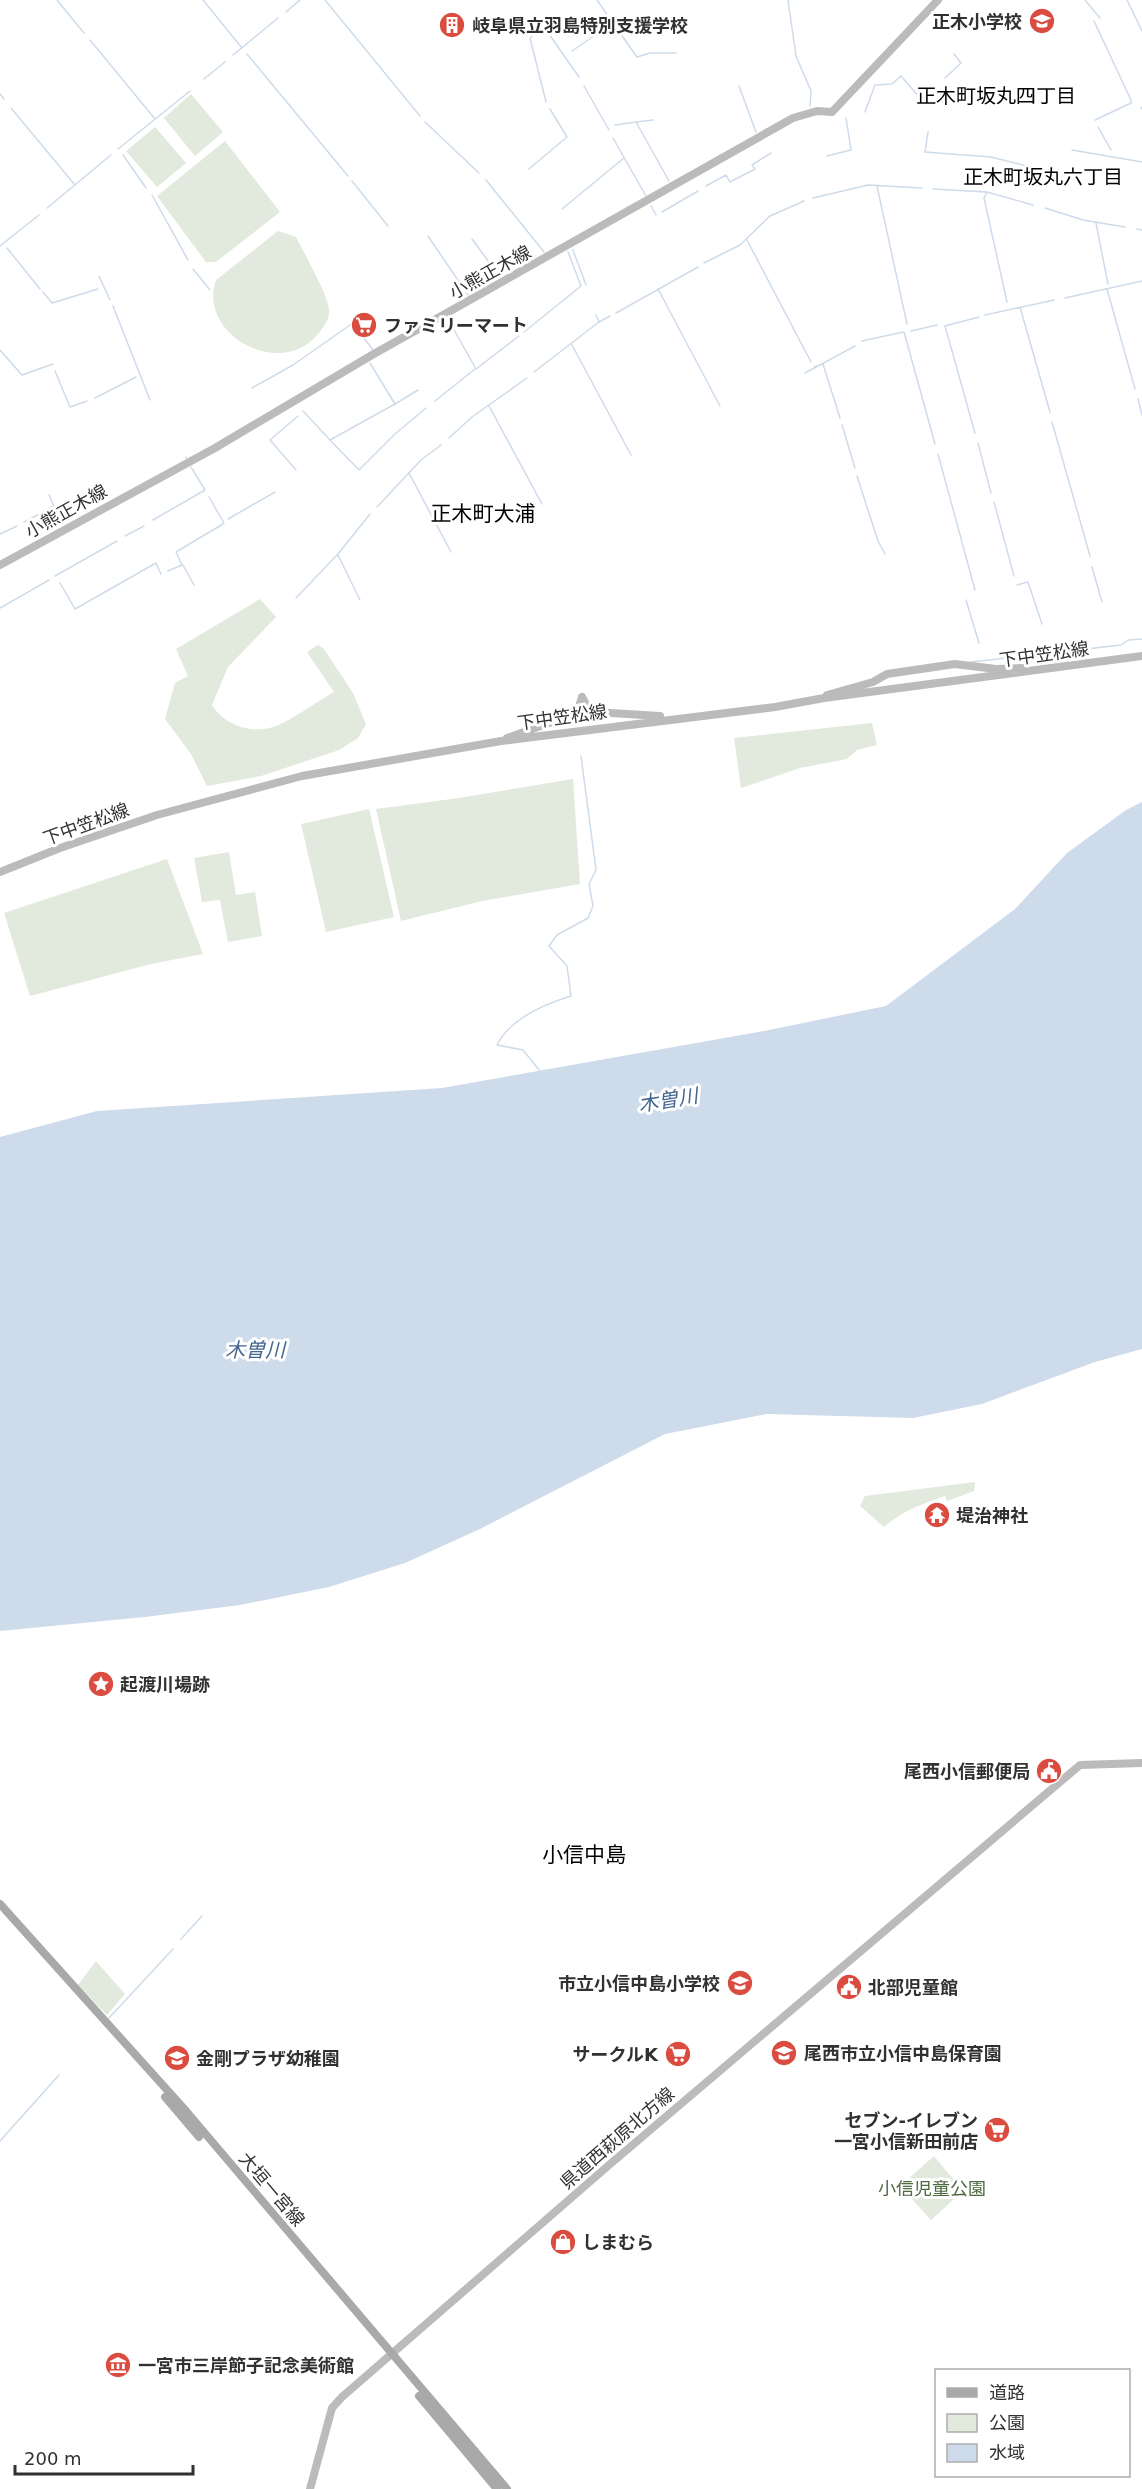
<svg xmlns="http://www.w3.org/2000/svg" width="1142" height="2489" font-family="'DejaVu Sans','Noto Sans JP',sans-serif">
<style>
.green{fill:#e2e9dd}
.water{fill:#cedbea}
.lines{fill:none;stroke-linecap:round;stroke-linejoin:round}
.stream{stroke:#cedbea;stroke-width:1.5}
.secondary{stroke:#bbb;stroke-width:8}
.primary{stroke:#a9a9a9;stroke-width:8}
.labels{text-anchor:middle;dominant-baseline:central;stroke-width:6;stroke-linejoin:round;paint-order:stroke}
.poi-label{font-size:18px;font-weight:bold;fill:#313131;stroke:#fff;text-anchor:start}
.street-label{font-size:18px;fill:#313131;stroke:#fff}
.park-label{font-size:18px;fill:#4e6a40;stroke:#fff}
.neighbourhood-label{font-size:20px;fill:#000;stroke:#fff}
.water-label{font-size:20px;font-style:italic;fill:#43668e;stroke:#fff}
.quarter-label{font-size:21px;fill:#000;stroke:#fff}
</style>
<rect width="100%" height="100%" fill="#fff"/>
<path class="green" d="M191,94L223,132L195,156L164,118Z
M155,127L186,163L157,187L126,151Z
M225,141L280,212L216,262H206L157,196Z
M278,231L296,237C304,253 327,293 329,309C330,319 324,326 318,334C281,380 197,335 216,280Z
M260,599L276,617L228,667L212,705C224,725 251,734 273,727C289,722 318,701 334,692L307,652L318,645L324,649L353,693L366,724L358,738L339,750L261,776L207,786L191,754L165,719L175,683L188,676L176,649Z
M872,723L877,745L857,750L847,759L800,768L741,788L734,738Z
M573,779L580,884L482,901L401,921L376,809L459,798Z
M369,809L394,917L326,932L301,824Z
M229,852L236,895L255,892L262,936L228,942L220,900L202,902L194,858Z
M167,859L203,954L151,964L30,996L4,913Z
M975,1482L974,1491L947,1501L945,1496C922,1504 902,1511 884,1527L860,1506L865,1496Z
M96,1961L125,1994L107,2015L78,1985Z
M934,2156L963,2191L931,2220L900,2186Z"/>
<path class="water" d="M1142,802V1349L1095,1362L982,1404L913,1418L767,1414L665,1434L480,1529L405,1563L329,1587L240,1605L145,1617L0,1631V1137L97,1111L442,1088L764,1031L886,1006L1015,909L1067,853L1126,810Z"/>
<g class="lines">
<path class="stream" d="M57,0L84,33
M203,0L242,48
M325,0L420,116
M788,0L796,56L811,91L810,106
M1085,0L1100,18
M1127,0L1142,31
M286,12L300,0
M1094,21L1131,100V103L1095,120
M613,23L637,57L650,53H676
M90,40L155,119
M572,51L613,23L597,0
M247,54L348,176
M233,55L278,18
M945,78L961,63L954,54
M204,79L225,62
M584,86L609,130
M739,86L756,132
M0,94L4,99
M546,102L530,38L544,27L579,77
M1141,107L1142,109
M11,108L75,185
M865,112L875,85L892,84L901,76L919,97
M425,122L479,173
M636,122L653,120
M615,125L636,122L669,181
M1098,127L1111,150
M928,132L925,152L991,157L1035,168
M613,138L646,196
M118,149L190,91
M1072,150L1142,162
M123,155L146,188
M827,156L851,150L846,118
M529,169L567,137L550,109
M486,180L544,252
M352,181L388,226
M706,186L726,175L730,182L755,169L752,165L771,153
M877,186L907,324
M933,189L987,192L1033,205
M987,192L984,198L1007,302
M152,195L188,260
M813,198L868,185L922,188
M651,206L656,215
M47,208L111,155
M1045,208L1083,220L1125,227
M562,209L624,158
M662,212L698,191
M1096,223L1108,284
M1137,229L1142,230
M428,236L468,295
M472,239L500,277
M747,240L811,362
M0,246L39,215
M7,248L40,289
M573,250L586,285
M704,263L740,245L770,216L804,201
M193,269L210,290
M99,276L110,300
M658,289L720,406
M1107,289L1135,389
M43,292L52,303L98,289
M1065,298L1142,281
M113,306L150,400
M1020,307L1050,412
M616,313L698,267
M596,315L599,322L610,316
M985,315L1054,300
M448,319L476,369L519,336
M911,331L937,325
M524,332L581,286L568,252
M904,332L935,444
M862,341L903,332
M572,345L631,455
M0,350L22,375L53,364
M370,363L395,404L418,390
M814,367L823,364L840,418
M55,371L70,407L87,401
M534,372L599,322
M805,373L855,346
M252,388L293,365L353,323L373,350
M95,398L136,377
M1138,399L1142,415
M435,401L475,369
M489,406L542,504
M303,411L330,440L395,404
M1052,422L1090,556
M842,425L855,468
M975,433L945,326L979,317
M449,438L472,417L527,378
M330,440L359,470L395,434L426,408
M978,443L991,493
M938,454L975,590
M186,457V458
M296,470L270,440L298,416
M409,473L451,552
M857,476L878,541L885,554
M49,495L61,522
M209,497L224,523
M994,502L1014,576
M377,507L421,460L441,445
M228,519L275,492
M153,520L205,490L191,467
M24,522L54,506
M0,534L17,526
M125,536L144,526
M338,555L360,600
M183,565L194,585
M1092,567L1102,602
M168,571L182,565L176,552L223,524
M55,576L117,541
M60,583L75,609L156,563L161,574
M1017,585L1028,582L1042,624
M296,598L338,554L370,514
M966,600L979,643
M0,608L49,580
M971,662L1121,645L1128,640L1142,639
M540,1071L523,1050L497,1045C510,1019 545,1004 571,996L567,966L549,946L557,935L588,918L593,906L589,884L596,870L581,756
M181,1939L202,1916
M109,2018L173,1949
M0,2141L59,2075"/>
<path class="secondary" d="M0,565L215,448L372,355L793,118L817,111L832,112L938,0
M827,695L873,682L887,674L955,664L996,669L1023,668
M582,697L588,708L594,712L660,716
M507,738L577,713L582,697
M0,872L60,848L157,815L302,776L501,741L775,707L824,698L1142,656
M310,2489L332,2408L342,2397L609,2165L1080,1765L1142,1763"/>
<path class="primary" d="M0,1904L186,2111L507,2489
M165,2097L199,2137
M419,2396L497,2489"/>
</g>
<defs>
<g id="school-disc" transform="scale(1.35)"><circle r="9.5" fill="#da4c40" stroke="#fff"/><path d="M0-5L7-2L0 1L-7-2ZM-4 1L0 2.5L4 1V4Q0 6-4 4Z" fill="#fff"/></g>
<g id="building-disc" transform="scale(1.35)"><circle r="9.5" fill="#da4c40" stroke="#fff"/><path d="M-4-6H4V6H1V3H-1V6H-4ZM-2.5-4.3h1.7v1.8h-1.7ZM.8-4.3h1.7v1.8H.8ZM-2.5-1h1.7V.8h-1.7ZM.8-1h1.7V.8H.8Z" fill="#fff"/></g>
<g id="supermarket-disc" transform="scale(1.35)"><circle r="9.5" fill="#da4c40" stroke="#fff"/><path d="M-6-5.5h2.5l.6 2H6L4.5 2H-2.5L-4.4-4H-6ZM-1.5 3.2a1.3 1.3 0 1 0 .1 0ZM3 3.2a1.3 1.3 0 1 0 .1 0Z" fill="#fff"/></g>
<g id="temple-disc" transform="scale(1.35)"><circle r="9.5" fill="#da4c40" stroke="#fff"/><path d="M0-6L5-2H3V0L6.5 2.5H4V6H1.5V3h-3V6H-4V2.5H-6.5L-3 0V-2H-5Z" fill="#fff"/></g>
<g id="sight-disc" transform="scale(1.35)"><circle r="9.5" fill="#da4c40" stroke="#fff"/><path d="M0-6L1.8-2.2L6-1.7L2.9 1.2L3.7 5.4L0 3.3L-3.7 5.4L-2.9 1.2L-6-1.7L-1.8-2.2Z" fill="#fff"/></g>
<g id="civic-disc" transform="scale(1.35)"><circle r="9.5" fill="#da4c40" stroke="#fff"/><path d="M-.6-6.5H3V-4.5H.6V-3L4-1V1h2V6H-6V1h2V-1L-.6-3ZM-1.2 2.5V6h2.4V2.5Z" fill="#fff"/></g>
<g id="shop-disc" transform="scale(1.35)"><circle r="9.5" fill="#da4c40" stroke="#fff"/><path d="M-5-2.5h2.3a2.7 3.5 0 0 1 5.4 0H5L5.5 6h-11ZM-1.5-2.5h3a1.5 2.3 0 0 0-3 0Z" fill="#fff"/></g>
<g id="museum-disc" transform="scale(1.35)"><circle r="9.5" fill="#da4c40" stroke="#fff"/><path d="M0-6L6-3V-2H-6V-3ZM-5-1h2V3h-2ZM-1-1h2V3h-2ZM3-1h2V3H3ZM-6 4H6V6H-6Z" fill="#fff"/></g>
</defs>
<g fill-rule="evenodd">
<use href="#school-disc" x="1042" y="21"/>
<use href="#building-disc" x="452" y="25"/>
<use href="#supermarket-disc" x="364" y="325"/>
<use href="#temple-disc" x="937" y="1515"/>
<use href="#sight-disc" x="101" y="1684"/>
<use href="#civic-disc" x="1049" y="1771"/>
<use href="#school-disc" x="740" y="1983"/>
<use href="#civic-disc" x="849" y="1987"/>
<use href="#school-disc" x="784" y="2053"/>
<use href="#supermarket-disc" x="678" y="2054"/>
<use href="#school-disc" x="177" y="2058"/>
<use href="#supermarket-disc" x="997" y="2130"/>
<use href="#shop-disc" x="563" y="2242"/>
<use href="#museum-disc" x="118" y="2365"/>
</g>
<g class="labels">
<g class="poi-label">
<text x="1022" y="21" text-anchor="end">正木小学校</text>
<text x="472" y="25">岐阜県立羽島特別支援学校</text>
<text x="384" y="325">ファミリーマート</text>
<text x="956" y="1515">堤治神社</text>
<text x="120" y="1684">起渡川場跡</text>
<text x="1030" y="1771" text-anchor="end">尾西小信郵便局</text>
<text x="720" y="1983" text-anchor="end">市立小信中島小学校</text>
<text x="868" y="1987">北部児童館</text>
<text x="804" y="2053">尾西市立小信中島保育園</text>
<text x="658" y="2054" text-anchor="end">サークルK</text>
<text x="196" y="2058">金剛プラザ幼稚園</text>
<text x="978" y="2120" text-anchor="end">セブン-イレブン<tspan x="978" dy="21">一宮小信新田前店</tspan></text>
<text x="582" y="2242">しまむら</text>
<text x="138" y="2365">一宮市三岸節子記念美術館</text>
</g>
<g class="street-label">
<text transform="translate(490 272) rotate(-29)">小熊正木線</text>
<text transform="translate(66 511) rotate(-29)">小熊正木線</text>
<text transform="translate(1044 654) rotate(-8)">下中笠松線</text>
<text transform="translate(562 717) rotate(-8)">下中笠松線</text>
<text transform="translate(86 824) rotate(-20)">下中笠松線</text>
<text transform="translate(617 2138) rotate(-41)">県道西萩原北方線</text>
<text transform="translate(272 2189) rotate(50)">大垣一宮線</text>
</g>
<g class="park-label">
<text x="932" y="2188">小信児童公園</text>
</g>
<g class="neighbourhood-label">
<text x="996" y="96">正木町坂丸四丁目</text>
<text x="1043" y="177">正木町坂丸六丁目</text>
</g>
<g class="water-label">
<text transform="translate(668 1100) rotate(-9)">木曽川</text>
<text x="255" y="1350">木曽川</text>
</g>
<g class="quarter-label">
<text x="483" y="514">正木町大浦</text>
<text x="584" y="1855">小信中島</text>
</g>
</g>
<rect x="935" y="2369" width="195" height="108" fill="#ffffff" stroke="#adadad" stroke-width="1.5"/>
<rect x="947" y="2388" width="30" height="9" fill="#a9a9a9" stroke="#adadad" stroke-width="1.5"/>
<text x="989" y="2399" font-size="18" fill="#313131">道路</text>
<rect x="947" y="2414" width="30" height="18" fill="#e2e9dd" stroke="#adadad" stroke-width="1.5"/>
<text x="989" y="2429" font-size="18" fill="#313131">公園</text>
<rect x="947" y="2444" width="30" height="18" fill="#cedbea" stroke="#adadad" stroke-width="1.5"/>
<text x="989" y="2459" font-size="18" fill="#313131">水域</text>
<path d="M15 2465v9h178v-9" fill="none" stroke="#313131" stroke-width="3"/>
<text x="24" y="2465" font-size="18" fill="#313131" stroke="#ffffff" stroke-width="4.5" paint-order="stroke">200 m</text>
</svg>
